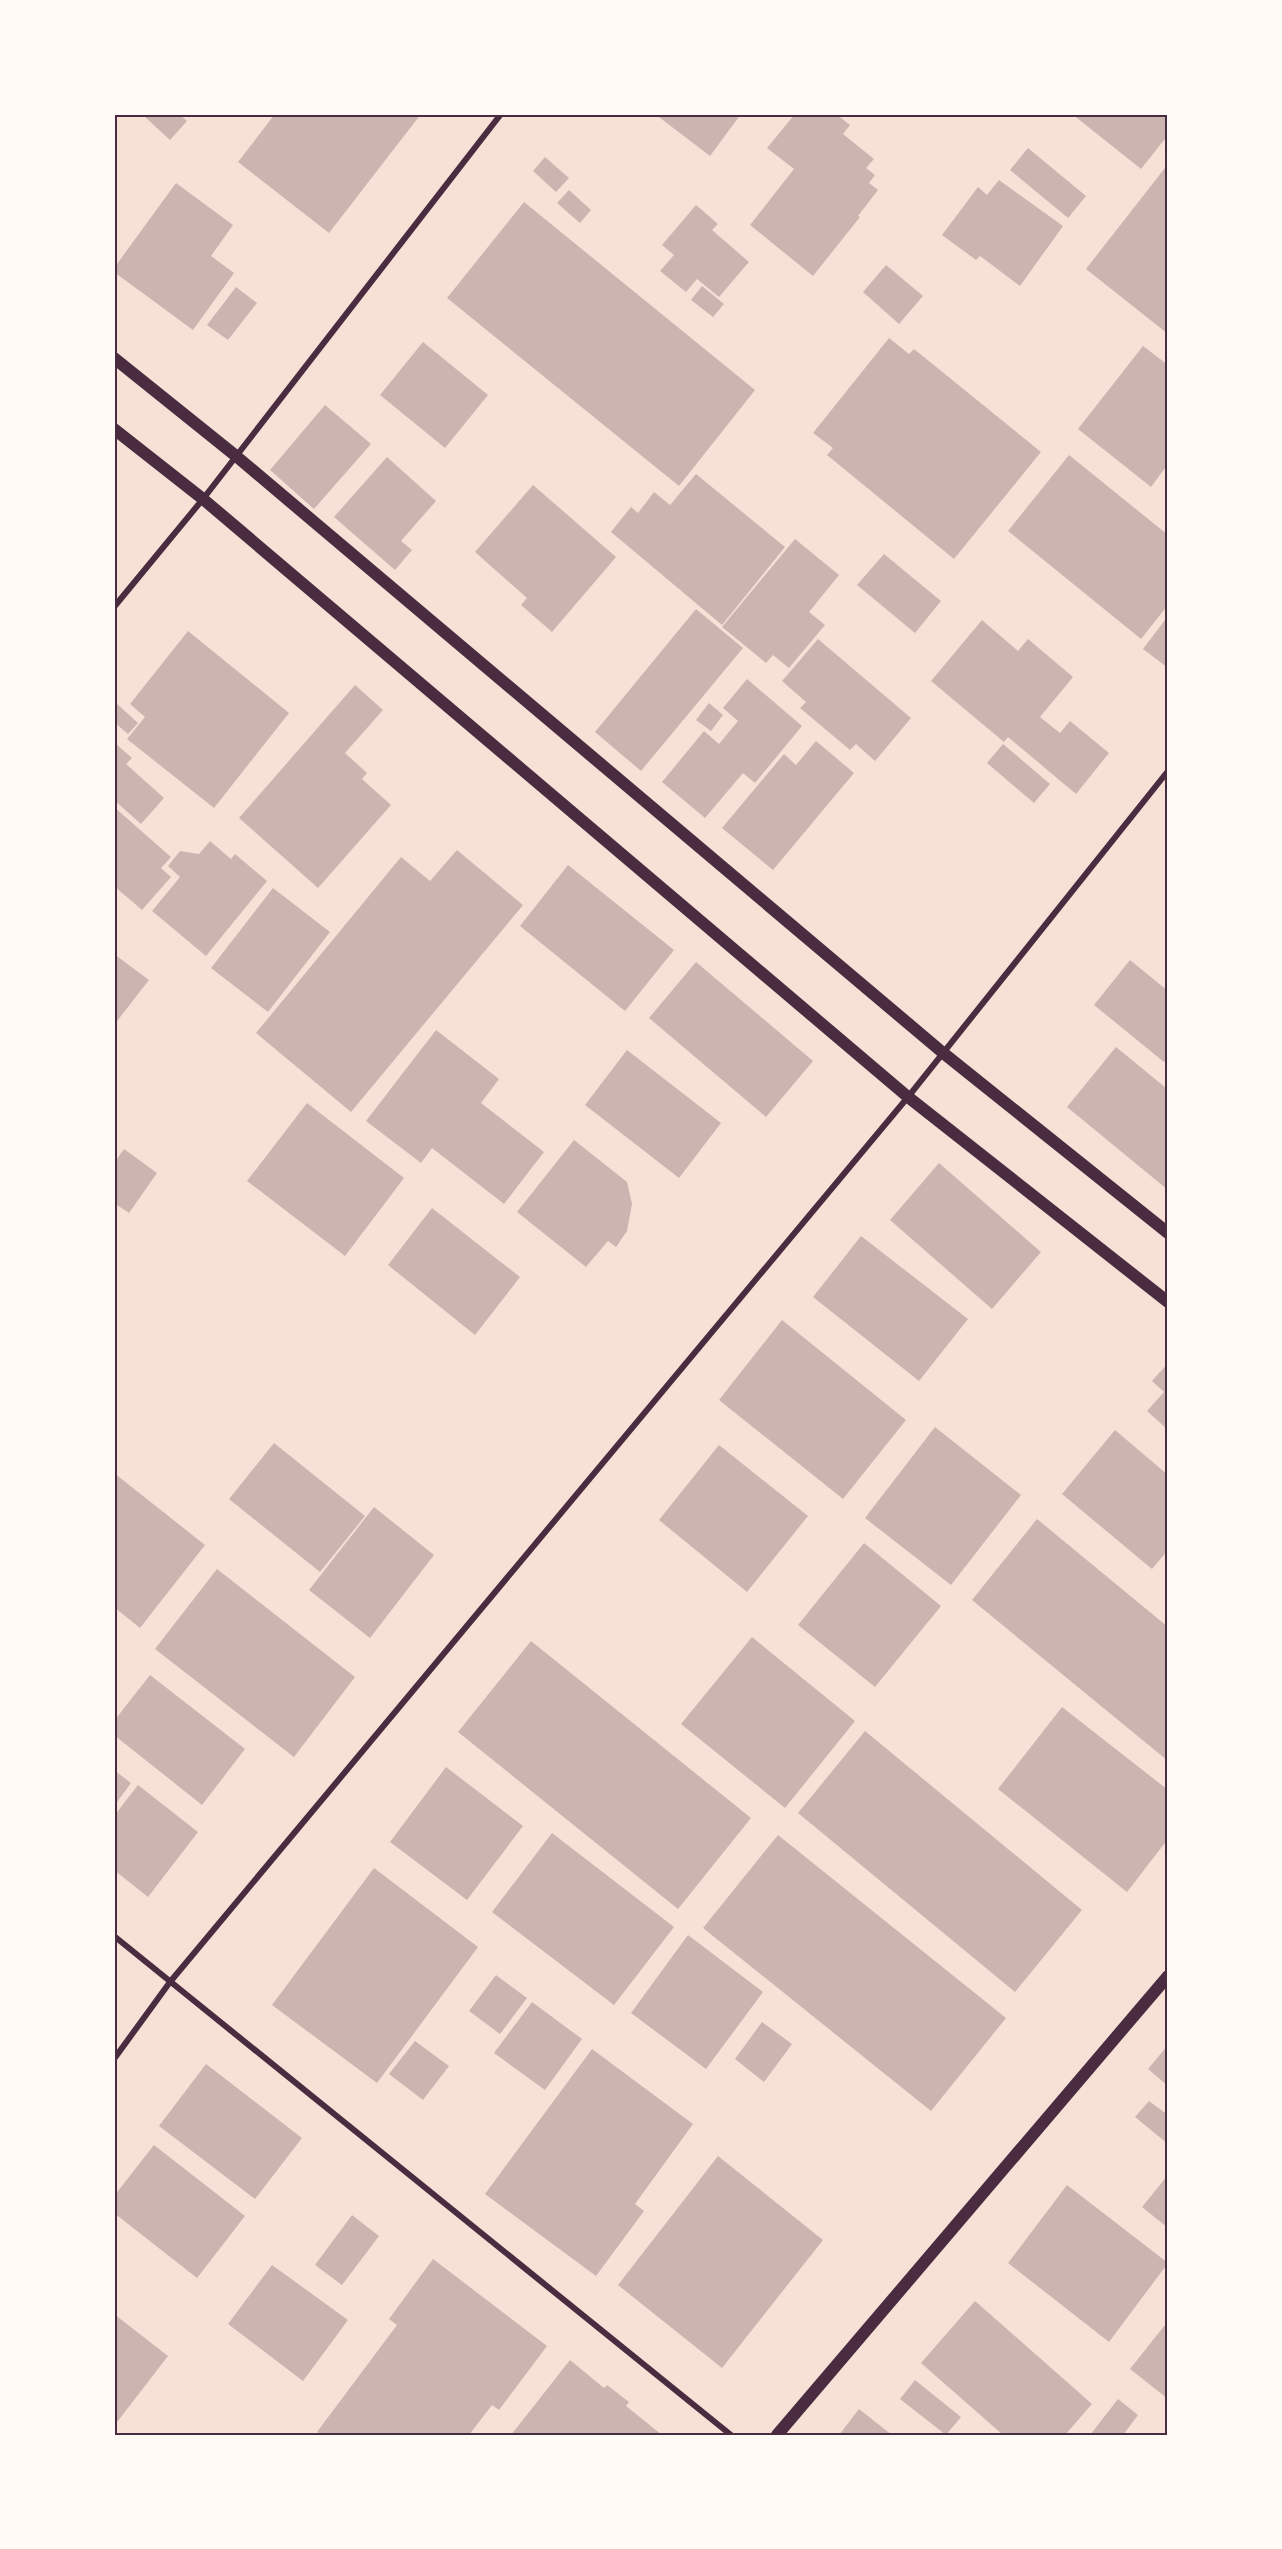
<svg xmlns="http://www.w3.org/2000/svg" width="1282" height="2549" font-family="'IBM Plex Sans',sans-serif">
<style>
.building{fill:#ccb4b1}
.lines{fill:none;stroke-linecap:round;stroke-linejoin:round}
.minor{stroke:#4a2c40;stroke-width:6}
.secondary{stroke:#4a2c40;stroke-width:12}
.neatline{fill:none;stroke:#4a2c40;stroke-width:2}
</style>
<rect width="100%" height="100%" fill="#f7e1d7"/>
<path class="building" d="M148,114H179L187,121L170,140L145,117Z
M275,114H421L329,233L238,162Z
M655,114H741L710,156Z
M795,114H836L850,125L843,134L874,159L866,168L875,175L869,183L878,190L858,216L860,217L813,276L750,225L794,169L767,148Z
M1072,114H1168V135L1141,169Z
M1028,148L1086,196L1068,218L1010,170Z
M545,157L569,178L556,192L533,171Z
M1168,164V334L1086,269Z
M999,180L1063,226L1020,286L980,256L976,260L942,235L978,187L987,195Z
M176,183L233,225L211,256L234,273L193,330L114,272V268Z
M569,190L591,210L580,223L557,203Z
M524,202L755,390L679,486L447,298Z
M696,205L718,224L712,230L749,262L719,297L697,279L686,292L660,271L674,255L662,245Z
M886,265L923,296L899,324L863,292Z
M702,286L724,304L713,317L691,300Z
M236,287L257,303L228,340L207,325Z
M889,338L909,354L914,349L1041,452L954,559L827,455L833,448L813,433Z
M423,342L488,395L445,448L380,395Z
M1143,346L1168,365V464L1151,487L1078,429Z
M325,405L371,444L314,509L270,470Z
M1069,455L1168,535V605L1141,639L1008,531Z
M387,457L436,501L401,541L412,550L395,570L334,517Z
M696,474L785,547L722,625L611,532L631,507L638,513L654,492L670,505Z
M533,485L616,557L552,632L521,605L527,598L475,552Z
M795,539L839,575L809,612L825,625L789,668L773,655L766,663L722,627Z
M884,554L941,601L915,633L857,585Z
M696,609L743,648L641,771L595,732Z
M1168,616V668L1143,649Z
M982,620L1018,651L1028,639L1073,677L1040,717L1060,733L1070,721L1109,753L1076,794L1008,737L1004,742L931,681Z
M188,631L289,713L214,808L127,739L145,717L130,704Z
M818,639L911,718L875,761L856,744L850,750L800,708L806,702L782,681Z
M747,679L802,726L755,783L743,773L705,818L662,782L704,731L719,744L738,721L723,708Z
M355,685L383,710L345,753L367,773L362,779L391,805L318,888L239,818Z
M114,701L138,723L128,734L114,722Z
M709,703L723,715L711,731L696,720Z
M816,741L854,773L773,870L722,828L784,754L796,765Z
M116,744L132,758L126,764L164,798L141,824L114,800Z
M1003,744L1050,784L1034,803L987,763Z
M114,807L171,857L161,868L171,877L142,910L114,886Z
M210,841L231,859L235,854L267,881L206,956L152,911L180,877L168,866L180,851L199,854Z
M457,850L523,905L351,1112L256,1033L401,857L430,881Z
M568,865L674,950L625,1011L520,926Z
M273,888L330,932L268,1012L211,968Z
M114,954L149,980L114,1025Z
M1130,960L1168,991V1057L1164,1062L1094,1005Z
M696,962L813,1061L766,1117L649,1018Z
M436,1030L499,1079L481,1103L544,1152L504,1204L432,1148L421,1163L366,1121Z
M1116,1047L1166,1088L1168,1086V1190L1067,1107Z
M627,1050L721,1123L679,1178L585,1105Z
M307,1103L404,1178L345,1256L247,1181Z
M574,1140L627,1182L632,1204L627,1231L616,1247L608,1241L586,1267L517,1212Z
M124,1149L157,1173L129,1213L114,1203V1163Z
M939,1163L1041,1252L992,1309L890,1220Z
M432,1208L520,1277L475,1335L388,1265Z
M861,1236L968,1319L919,1381L813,1297Z
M782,1320L906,1420L843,1499L719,1400Z
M1168,1363V1430L1147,1411L1164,1392L1152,1381Z
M935,1427L1021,1495L951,1585L865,1518Z
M1115,1430L1168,1475V1550L1152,1569L1062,1494Z
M274,1443L365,1516L320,1572L229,1499Z
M719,1445L808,1516L747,1592L659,1520Z
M114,1473L205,1545L140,1628L114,1607Z
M374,1507L434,1555L370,1638L309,1590Z
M1037,1519L1168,1627V1761L972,1600Z
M864,1543L941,1606L875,1687L798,1625Z
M217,1569L355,1677L294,1757L155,1649Z
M752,1637L855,1721L785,1808L681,1724Z
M531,1641L751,1818L678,1909L458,1732Z
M150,1675L245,1749L202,1805L114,1735V1721Z
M1062,1707L1168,1790V1839L1127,1892L998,1789Z
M865,1731L1082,1910L1015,1992L798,1813Z
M446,1767L523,1826L467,1900L390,1842Z
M114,1770L131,1783L114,1806Z
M138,1785L198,1832L148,1897L114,1870V1816Z
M552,1833L674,1927L614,2005L492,1912Z
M778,1835L1006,2018L931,2111L703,1928Z
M374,1868L478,1947L377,2083L272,2005Z
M688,1935L763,1992L706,2069L631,2013Z
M496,1975L527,1998L500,2034L469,2011Z
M532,2002L582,2039L545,2090L494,2053Z
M762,2022L792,2044L764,2082L735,2059Z
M415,2041L449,2066L423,2100L389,2074Z
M1168,2045V2086L1148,2069Z
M592,2049L693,2124L635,2204L644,2211L596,2276L485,2194Z
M206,2064L302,2138L255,2199L159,2126Z
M1149,2101L1168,2115V2144L1135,2117Z
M154,2145L245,2216L197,2278L114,2213V2196Z
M718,2156L823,2240L722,2368L618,2285Z
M1168,2175V2228L1142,2207Z
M1067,2185L1168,2263L1109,2342L1008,2263Z
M352,2215L379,2236L342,2285L315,2265Z
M433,2259L547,2346L499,2410L492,2405L469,2435H322L317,2432L397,2325L389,2319Z
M272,2265L348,2320L303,2381L228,2324Z
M975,2301L1092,2404L1065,2435H1003L921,2363Z
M114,2314L168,2356L114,2426Z
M1168,2321V2399L1130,2369Z
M570,2360L604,2388L607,2385L629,2402L626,2406L662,2435H511Z
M915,2380L961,2417L946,2435L900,2399Z
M1118,2399L1138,2415L1123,2435H1090Z
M859,2409L892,2435H839Z"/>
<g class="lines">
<path class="minor" d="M114,607L203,499L501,114
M114,1936L731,2435
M114,2059L170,1982L908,1097L1168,771"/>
<path class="secondary" d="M114,358L236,456L942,1052L1168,1233
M114,429L203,499L908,1097L1168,1302
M777,2435L1168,1976"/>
</g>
<rect width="1282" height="2549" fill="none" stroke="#fffaf5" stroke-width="231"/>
<rect x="116" y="116" width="1050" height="2318" class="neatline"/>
</svg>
